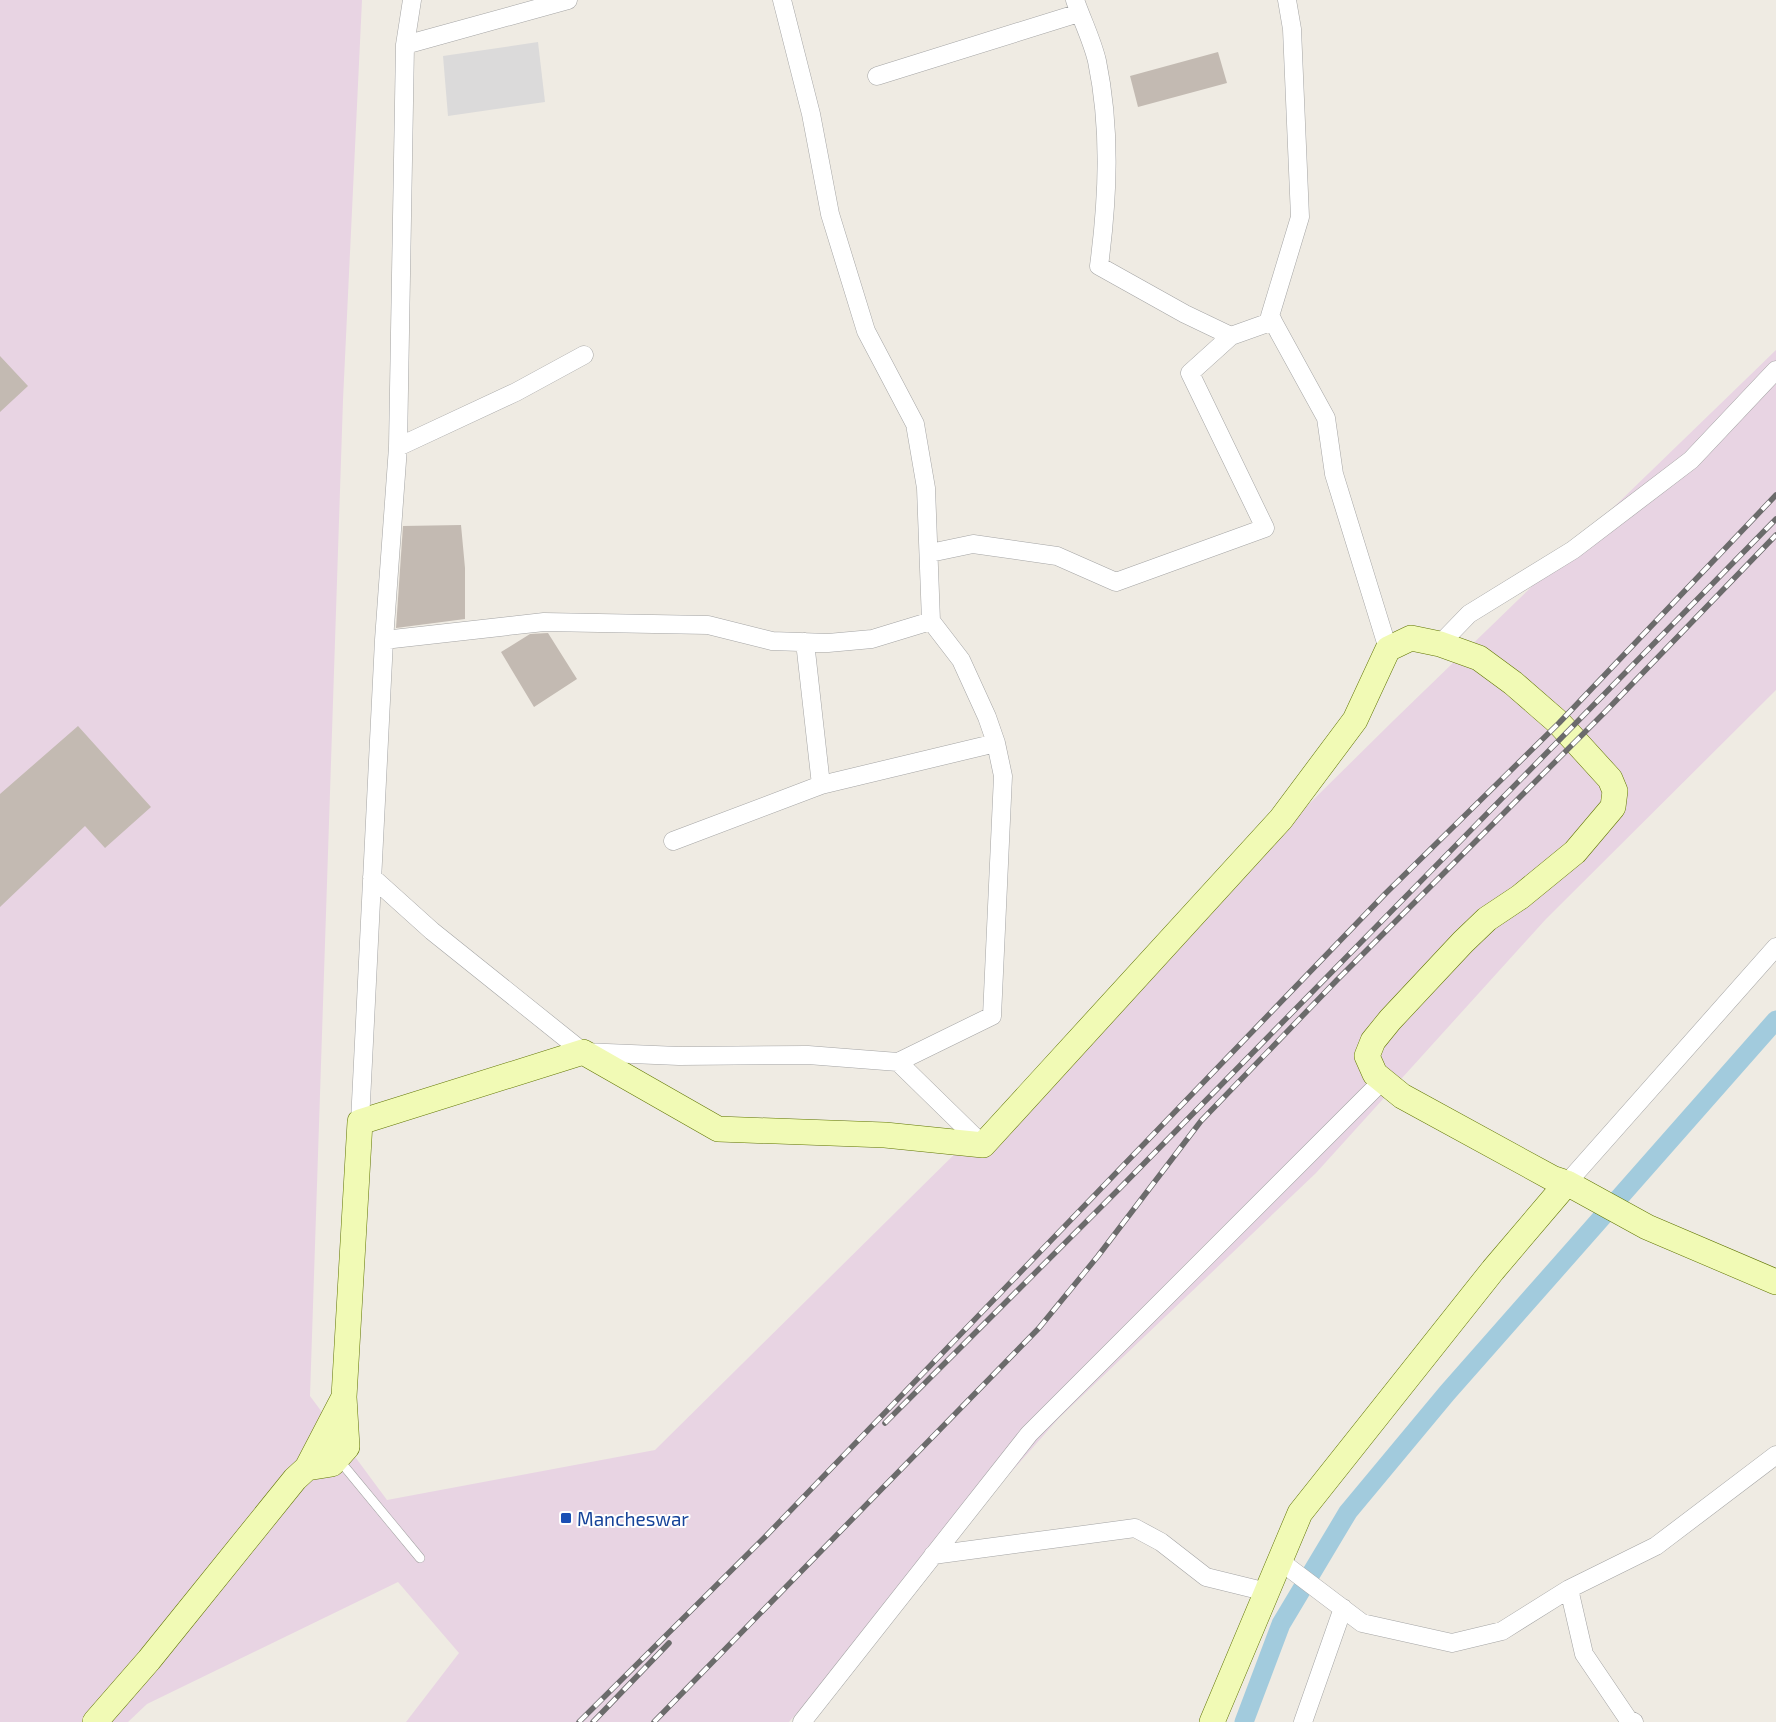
<svg xmlns="http://www.w3.org/2000/svg" width="1776" height="1722" font-family="'Exo 2',sans-serif">
<style>
.residential{fill:#dbdada}
.industrial{fill:#e8d4e3}
.lines{fill:none;stroke-linecap:round;stroke-linejoin:round}
.canal{stroke:#a2cbdd;stroke-width:19}
.building{fill:#c3bab2}
.lane-casing{stroke:#a4a4a4;stroke-width:10}
.street-casing{stroke:#a4a4a4;stroke-width:19}
.secondary-casing{stroke:#607503;stroke-width:26}
.lane{stroke:#fff;stroke-width:9}
.street{stroke:#fff;stroke-width:18}
.secondary{stroke:#f1fab5;stroke-width:25}
.rail-casing{stroke:#6b6b6b;stroke-width:5.5}
.rail{stroke:#fff;stroke-width:4;stroke-dasharray:11;stroke-linecap:butt}
.transit-dot{fill:#1a4fb4;stroke:#fff;stroke-width:2}
.labels{text-anchor:middle;dominant-baseline:central;stroke-width:4;stroke-linejoin:round;paint-order:stroke}
.transit-label{font-size:19px;fill:#164399;stroke:#fff;text-anchor:start}
</style>
<rect width="100%" height="100%" fill="#efebe3"/>
<path class="residential" d="M538,42L545,102L448,116L443,56Z"/>
<path class="industrial" d="M0,0H362L343,400L310,1396L387,1500L655,1450L1394,720L1776,350V690L1546,919L1316,1173L1059,1418L789,1722H406L459,1653L398,1582L147,1704L128,1722H0Z"/>
<g class="lines">
<path class="canal" d="M1244,1722L1281,1624L1348,1512L1447,1393L1776,1020"/>
</g>
<path class="building" d="M1218,52L1227,83L1138,107L1130,76Z
M0,356L28,386L0,412Z
M461,525L465,568V619L396,628L403,526Z
M548,633L577,679L534,707L501,652L530,634Z
M78,726L151,807L105,848L85,826L0,907V794Z"/>
<g class="lines">
<g class="lane-casing">
<path id="lane" d="M339,1460L420,1558"/>
</g>
<g class="street-casing">
<path id="street" d="M782,0L811,114L830,214L866,331L915,424L926,488L931,621L961,660L987,717L996,743L1003,776L992,1016L898,1062L983,1145
M1075,0C1082,20 1092,40 1097,61C1111,129 1108,197 1099,266L1185,314L1231,336L1273,321
M1287,0L1292,29L1300,217L1270,316L1326,418L1334,474L1388,649
M405,45L568,0
M877,76L1079,13
M398,447L516,392L584,355
M930,553L973,544L1057,556L1116,582L1265,528L1190,373L1231,336
M384,640L544,622L708,625L772,641L828,643L872,639L931,621
M1440,644L1469,614L1573,550L1691,460L1776,370
M821,785L996,743
M673,841L821,785L805,642
M372,877L432,931L583,1052L679,1056L808,1055L898,1062
M360,1122L384,640L398,447L405,45L412,0
M1567,1183L1776,947
M933,1555L1135,1528L1161,1542L1206,1577L1267,1592
M1280,1561L1362,1623L1452,1643L1502,1631L1569,1589L1656,1546L1776,1455
M1569,1589L1584,1654L1628,1719L1634,1722
M802,1722L1029,1434L1382,1081
M1303,1722L1343,1608"/>
</g>
<g class="secondary-casing">
<path id="secondary" d="M307,1468L344,1397
M95,1722L149,1660L295,1479L307,1468L332,1464L347,1447L344,1397L360,1122L583,1052L718,1129L885,1135L983,1145L1281,819L1355,720L1388,649L1411,638L1440,644L1479,658L1513,683L1559,723L1610,779L1615,791L1613,807L1575,852L1520,897L1487,919L1463,942L1390,1020L1373,1041L1367,1056L1375,1074L1402,1096L1552,1178L1567,1183L1647,1227L1776,1282
M1212,1722L1300,1513L1493,1270L1567,1183"/>
</g>
<use href="#lane" class="lane"/>
<use href="#street" class="street"/>
<use href="#secondary" class="secondary"/>
<g class="rail-casing">
<path id="rail" d="M885,1423L1119,1189L1776,519
M579,1722L765,1537L1386,893L1559,723L1776,495
M593,1722L669,1643
M654,1722L1039,1328L1098,1256L1201,1121L1337,980L1606,711L1776,535"/>
</g>
<use href="#rail" class="rail"/>
</g>
<rect class="transit-dot" x="560" y="1512" width="12" height="12" rx="2.5"/>
<g class="labels">
<g class="transit-label">
<text x="577" y="1518">Mancheswar</text>
</g>
</g>
</svg>
